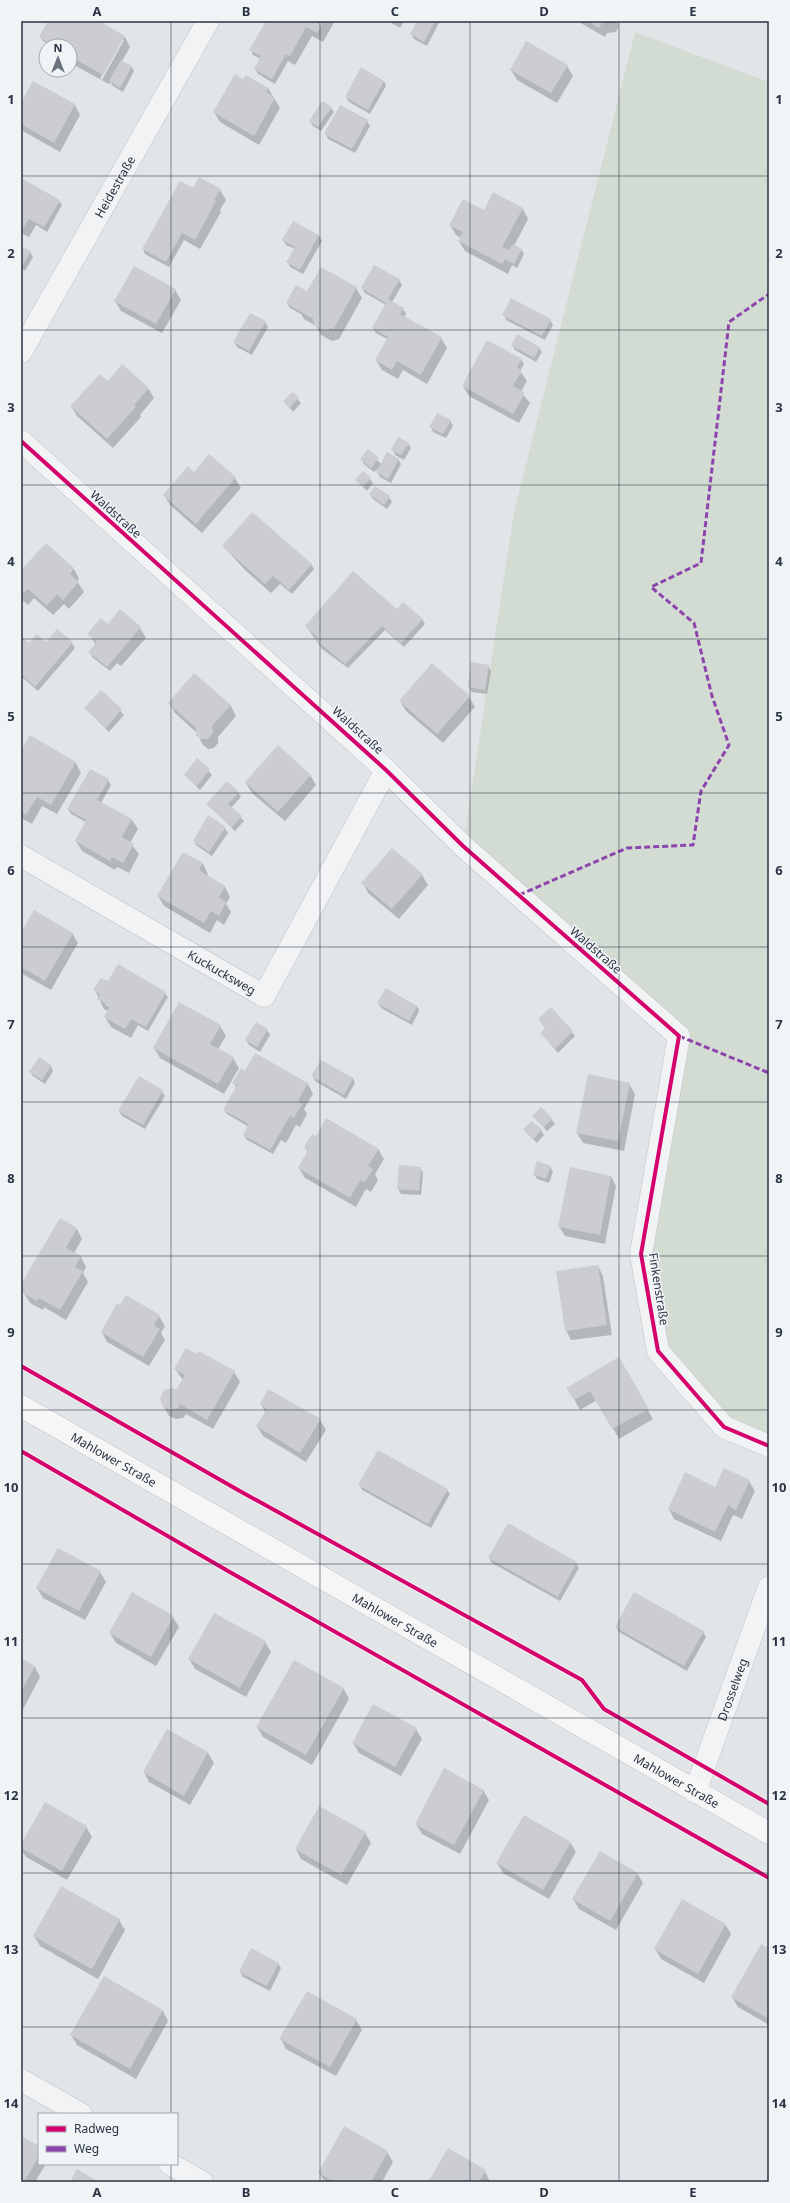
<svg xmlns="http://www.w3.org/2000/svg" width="790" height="2203" font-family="'Noto Sans',sans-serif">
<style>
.green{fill:#d3dcd3}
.shadow{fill:#0003;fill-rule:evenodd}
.building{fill:#cbcdd0}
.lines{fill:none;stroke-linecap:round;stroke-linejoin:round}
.minor-casing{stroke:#c0c3c6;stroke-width:23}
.major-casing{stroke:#bec2c6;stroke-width:23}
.minor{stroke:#f2f3f4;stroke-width:22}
.major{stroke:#f6f6f7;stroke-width:22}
.quiet{stroke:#8e44ad;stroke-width:3;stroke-dasharray:6 3;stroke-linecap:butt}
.cycleway-casing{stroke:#f0f4f7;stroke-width:6}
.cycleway{stroke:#d6006c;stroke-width:4}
.grid{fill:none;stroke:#283343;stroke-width:1;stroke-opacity:0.55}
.labels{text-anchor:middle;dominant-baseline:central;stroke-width:3;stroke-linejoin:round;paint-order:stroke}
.street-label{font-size:12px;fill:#283343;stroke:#f0f4f7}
.neatline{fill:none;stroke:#283343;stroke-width:1.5}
.grid-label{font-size:13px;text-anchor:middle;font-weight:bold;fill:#283343}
</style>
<rect width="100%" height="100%" fill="#e2e5e8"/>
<path class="green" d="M635,32L769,82V1446L724,1427L658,1351L641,1254L679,1036L463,846L514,512Z"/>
<path class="shadow" d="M49,21H97L125,37L130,47L122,61L131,66L134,71L123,92L113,86L110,82L109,84L70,63V46H51L43,41L40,37ZM122,40H124L102,80L100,79Z
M267,21H335L323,42L312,36L295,65L288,61L275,84L258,74L255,69L261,59L253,55L251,50Z
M388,21H404L400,28Z
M418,21H440L427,46L414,39L411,34Z
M577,21H617L619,26L616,32L607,33L605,37Z
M567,66L573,76L557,103L517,80L511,70Z
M244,80L268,88L280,108L259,145L220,122L214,112Z
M384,81L386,86L370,114L349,102L346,97Z
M34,82L75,105L80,115L60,152L21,130V104Z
M331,108L334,112L321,131L313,126L310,121Z
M367,121L370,126L355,153L328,139L326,134Z
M21,179L59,201L62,205L47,232L36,225L29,237L21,233Z
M193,190H220L226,200L220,210L221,212L200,249L184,240L169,267L145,254L143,249Z
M523,209L528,219L514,246L521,249L524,254L517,268L512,265L508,274L465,251L459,241L461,238L456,235L450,225L484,211Z
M293,222L319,236L322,241L303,274L290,267L288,262L295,249L286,245L283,240Z
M21,247L30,252L33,257L25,271L21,268Z
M399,280L402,285L392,302L403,309L406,314L404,317L441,338L447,348L427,384L403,370L398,379L382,370L376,360L387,339L376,333L373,328L386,305L365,293L362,288Z
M356,288L362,298L339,339L332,341L321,335L316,326L304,319L301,314L290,308L287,303L306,292Z
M175,290L181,300L162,333L121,311L115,301Z
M504,315L550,320L553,325L545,340L506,320Z
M265,322L268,327L252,355L237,347L234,342Z
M512,345L539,347L542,352L536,362L515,350Z
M521,359L524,364L520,371L527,381L521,392L530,403L519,423L469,396L463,386Z
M108,382L148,388L154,398L140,415L141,417L113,448L77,416L71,406Z
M292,393L301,403L293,412L285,402Z
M450,421L453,426L446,438L433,432L431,427Z
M408,444L411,448L404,460L395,455L393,450Z
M368,450L381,464L398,459L401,464L391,483L380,477L377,472L379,468L374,472L364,464L361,459Z
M194,473L235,478L241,488L202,533L170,505L164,495Z
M370,479L373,483L367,491L356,480Z
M370,494L389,497L392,502L387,509L373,499Z
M223,546L311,564L314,569L292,594L280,584L271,593L245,570Z
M74,569L79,579L77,581L84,592L69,609L64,604L53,615L34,598L28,605L21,599V572Z
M397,611L422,619L425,624L404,647L385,630L348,668L322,649L306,626Z
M108,625L140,628L146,638L121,666L117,663L110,671L92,657L90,652L96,645L89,634Z
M21,638L29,644L72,643L75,648L38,691L22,677L21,679Z
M432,664L469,697L475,707L443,743L406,711L400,701Z
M488,666L491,671L487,694L472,692L469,687Z
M194,674L231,706L236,716L218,737V743L214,748L208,749L203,745L197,733L175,713L169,703Z
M101,691L124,715L109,732L85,708Z
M31,737L76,763L81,773L57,814L42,806L32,824L21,818V753Z
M197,759L212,775L200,790L185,775Z
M310,775L316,785L285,821L252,793L246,783Z
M108,780L111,785L101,803L132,820L138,829L130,843L139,854L129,873L117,867L115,870L82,851L76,841L86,822L71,814L68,809Z
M238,792L241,797L231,808L244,821L235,831L208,804Z
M225,828L228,833L212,856L197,846L194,841Z
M183,853L203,864L208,874L207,876L225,887L230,897L226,904L231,912L224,925L217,920L210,933L164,906L158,896Z
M422,875L428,885L399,919L368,893L363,883Z
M72,933L78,943L51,990L21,973V934Z
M108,983L165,993L168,997L148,1031L138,1025L131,1038L111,1027L105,1017L108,1011L104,1009L95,990ZM105,1002L115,1008L114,1010L105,1004Z
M378,1003L417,1006L419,1011L412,1025L381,1008Z
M551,1009L575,1036L558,1053L541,1033L546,1029L539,1020Z
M220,1026L226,1036L218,1049L233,1058L239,1068L224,1094L160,1058L154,1048Z
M267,1030L270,1035L260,1052L249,1045L246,1040Z
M256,1054L308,1084L313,1094L304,1109L307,1114L300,1127L296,1125L286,1143L281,1140L273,1154L247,1140L244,1135L249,1127L227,1114L224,1110L236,1088L234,1083L245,1072Z
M39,1058L51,1066L53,1071L45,1084L33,1076L30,1072Z
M313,1076L353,1078L355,1083L346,1099L315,1081Z
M629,1084L635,1094L624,1151L583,1143L577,1133Z
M162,1091L165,1096L145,1129L122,1116L119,1111Z
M533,1116L552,1120L555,1124L547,1131Z
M524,1130H541L544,1135L537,1143Z
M316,1137L378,1149L384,1159L375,1174L378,1180L371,1192L366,1189L356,1207L305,1178L299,1168L308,1152L305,1147Z
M550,1167L553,1172L549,1183L537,1179L534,1174Z
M420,1168L423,1173L421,1195L401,1194L398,1189Z
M611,1176L616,1186L605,1244L565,1236L559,1226Z
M61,1220L77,1229L82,1239L74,1253L81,1257L86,1267L83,1273L88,1282L66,1320L44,1307L43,1310L30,1303L21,1288Z
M598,1266L603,1276L612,1335L571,1340L566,1330Z
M159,1316L165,1326L161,1333L165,1340L149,1366L107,1342L102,1332Z
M618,1358L653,1419L619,1439L597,1400L580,1410L568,1388Z
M175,1369L234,1372L240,1382L213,1429L186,1414L183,1418L176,1419L169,1416L163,1405L177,1391L183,1380Z
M261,1404L320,1420L326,1430L306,1462L263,1436L257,1426L266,1413Z
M749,1481L755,1491L742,1519L733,1515L721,1541L674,1519L669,1509L716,1489Z
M360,1485L447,1490L450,1494L431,1528L362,1490Z
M489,1558L576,1563L579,1568L560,1601L492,1563Z
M100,1572L106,1582L85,1620L43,1598L37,1588Z
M133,1594L173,1617L179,1627L156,1666L116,1643L110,1633Z
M616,1627L703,1632L706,1637L687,1671L619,1632Z
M265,1642L271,1652L246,1697L195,1669L189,1659Z
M21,1659L35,1667L40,1677L21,1713Z
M344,1689L349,1699L312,1765L263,1737L257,1727Z
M416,1729L422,1739L401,1776L359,1753L353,1743Z
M167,1730L208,1753L214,1763L190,1805L149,1782L144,1772Z
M483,1790L489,1800L460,1854L422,1834L416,1824Z
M319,1807L365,1833L371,1843L347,1885L301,1859L296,1849Z
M86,1827L92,1837L67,1880L26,1857L21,1849V1846Z
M570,1842L576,1852L549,1899L503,1873L497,1863Z
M637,1873L643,1883L616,1930L579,1909L573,1899Z
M119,1920L125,1930L98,1979L40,1946L34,1936Z
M725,1924L731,1934L704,1983L661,1959L655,1949Z
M769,1950V2025L738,2007L732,1997Z
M278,1963L281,1968L270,1991L243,1977L240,1972Z
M104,1978L163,2011L168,2021L136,2079L77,2045L71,2035Z
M356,2020L362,2030L336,2076L286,2049L281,2039Z
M21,2137L39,2147V2164H46L35,2182H21Z
M387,2152L393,2162L382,2182H325L319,2173Z
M485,2171L490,2182H429Z"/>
<path class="building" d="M48,21H99L125,36L103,75L70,56V46H54L39,37Z
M266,21H324L317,33L306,27L290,56L286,54L272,79L254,69L261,56L249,50Z
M417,21H435L424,42L410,34Z
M587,21H612L602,23L599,28Z
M526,41L568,65L551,93L510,70Z
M121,60L132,66L120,88L109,81Z
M361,67L384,81L368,110L345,97Z
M235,74L243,79L246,75L268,88L266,92L275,98L254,136L213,112Z
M33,81L75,104L54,143L21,124V102Z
M322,101L332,107L318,127L309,121Z
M340,105L368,120L352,149L324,134Z
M199,177L221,189L214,200L216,201L195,240L182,233L166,262L142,249L180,181L193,188Z
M21,178L60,200L44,227L29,219L23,228L21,227Z
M493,192L523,208L502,247L509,250L513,244L522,249L514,264L505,259L502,264L458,241L463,232L449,225L463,199L484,210Z
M293,221L319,235L300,270L286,262L295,247L282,240Z
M21,246L31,251L22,266L21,265Z
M374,265L400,279L388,299L404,308L400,314L442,337L421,375L397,361L392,370L375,360L388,337L372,328L386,303L361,288Z
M134,266L176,289L156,324L114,301Z
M321,267L357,287L333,330L331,328L325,331L314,325L313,319L286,303L296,285L307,291Z
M511,298L551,319L542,336L502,315Z
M250,313L266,321L249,351L233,342Z
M517,334L540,347L534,358L511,345Z
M487,340L522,359L517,367L522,370L513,386L525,393L513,414L462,386Z
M122,364L149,388L134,405L136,407L107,439L70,406L100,374L108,381Z
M292,392L299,397L290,408L283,402Z
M437,413L451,420L443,434L429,427Z
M398,437L409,443L401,455L391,450Z
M368,449L379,458L371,468L360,459Z
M387,452L399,459L388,479L376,472Z
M209,454L236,477L196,524L163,495L188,466L194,472Z
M363,471L371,478L363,487L355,480Z
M375,486L390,496L384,505L369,494Z
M252,512L312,564L289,590L273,576L265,584L222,546Z
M46,543L74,568L70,574L79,582L63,600L57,594L47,606L28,589L21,595V570Z
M353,571L397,609L403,602L423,619L401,643L382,626L345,664L315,639L317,637L305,626Z
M120,609L141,627L107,667L88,652L97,642L87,634L101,618L108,624Z
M57,629L73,642L35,687L21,674V636L29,643L37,634L46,642Z
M471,662L489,665L485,690L468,687Z
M432,663L470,696L437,734L399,701Z
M194,673L231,705L212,726L213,733L208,739H201L196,735V728L168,703Z
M101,690L122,709L106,728L84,708Z
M30,735L76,762L51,805L37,797L26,815L21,812V751Z
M278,745L311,775L278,812L245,782Z
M197,758L210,769L197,786L184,775Z
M90,769L109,779L97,800L132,819L122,837L134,844L123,863L112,857L110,861L75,841L86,820L67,809Z
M227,781L239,792L228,804L242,816L232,827L206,804Z
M208,815L226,827L209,852L193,841Z
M392,848L423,874L392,909L361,883Z
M183,852L203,863L199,870L225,886L219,897L226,902L219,916L211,911L204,923L157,896Z
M34,910L73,933L45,981L21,967V932Z
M118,964L166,992L146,1027L131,1019L125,1029L104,1017L110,1006L97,999L100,994L93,990L101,978L108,981Z
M386,988L417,1006L409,1021L377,1003Z
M179,1002L221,1025L210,1044L234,1057L218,1084L153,1048Z
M551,1007L573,1031L555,1049L540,1033L546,1028L538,1019Z
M256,1022L268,1029L257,1047L245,1040Z
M255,1053L308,1083L298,1101L302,1104L294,1118L290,1116L270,1150L243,1135L249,1124L223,1110L237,1085L232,1083L241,1068L245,1071Z
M39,1057L51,1065L42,1080L29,1072Z
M321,1060L353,1078L344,1095L311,1076Z
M588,1074L630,1083L618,1141L576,1133Z
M139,1076L163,1090L143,1125L118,1111Z
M541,1107L553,1119L543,1127L532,1116Z
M326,1118L379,1149L368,1166L373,1169L365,1182L360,1180L350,1198L298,1168L308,1150L304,1147L312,1134L316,1136Z
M531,1121L542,1129L534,1139L523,1130Z
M537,1161L551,1166L546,1179L533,1174Z
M399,1165L421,1167L419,1191L397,1189Z
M570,1167L611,1176L600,1235L558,1227Z
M60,1218L77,1228L66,1248L81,1256L75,1267L83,1271L60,1310L39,1298L37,1301L23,1293L25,1290L21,1288V1284Z
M598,1265L607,1325L565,1331L556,1271Z
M126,1295L160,1315L154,1325L160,1329L143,1357L101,1332L117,1303L120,1305Z
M186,1348L197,1354L199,1351L235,1371L207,1420L180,1404L178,1408L170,1410L162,1406L160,1398L164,1390L172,1388L176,1390L185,1375L174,1369Z
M619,1357L649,1409L612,1429L590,1391L574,1400L566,1388Z
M268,1389L321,1419L300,1453L256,1426L267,1409L260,1404Z
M378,1450L448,1489L428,1524L358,1485Z
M724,1468L750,1480L736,1510L728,1505L715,1532L668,1509L685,1472L715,1487Z
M508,1523L577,1562L558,1597L488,1558Z
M58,1548L101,1571L79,1611L36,1588Z
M132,1592L174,1616L151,1657L109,1633Z
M634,1592L704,1631L684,1666L615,1627Z
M214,1613L266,1641L240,1688L188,1659Z
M21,1658L35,1666L21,1692Z
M294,1660L344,1688L306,1755L256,1727Z
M373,1704L417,1728L395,1767L352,1743Z
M167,1729L208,1752L184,1796L143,1772Z
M444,1768L484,1790L454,1845L415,1824Z
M45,1802L87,1826L62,1871L21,1848V1844Z
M319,1806L366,1832L341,1875L295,1849Z
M524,1815L571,1842L543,1890L496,1863Z
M600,1851L638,1873L610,1921L572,1899Z
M61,1886L120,1919L92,1969L33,1936Z
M682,1899L726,1924L698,1974L654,1949Z
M761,1944L769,1948V2019L731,1997Z
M251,1948L279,1963L267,1986L239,1972Z
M104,1976L163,2010L130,2069L70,2035Z
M307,1991L357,2019L330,2067L279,2039Z
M344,2126L388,2151L371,2182H335L318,2173Z
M21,2136L39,2146V2156L24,2182L21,2180Z
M448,2148L486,2170L479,2182H428Z
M77,2169L99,2182H70Z"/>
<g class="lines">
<g class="minor-casing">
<g id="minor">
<path id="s1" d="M21,352L208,21"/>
<path d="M21,441L386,770L463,846L679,1036L641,1254L658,1351L724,1427L769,1446"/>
<path id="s2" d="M21,856L264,996L386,770"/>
<path id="s3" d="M695,1792L769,1587"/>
<path d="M21,2080L81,2114"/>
<path d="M170,2164L202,2182"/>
</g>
</g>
<g class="major-casing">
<g id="major">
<path id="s4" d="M21,1406L769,1833"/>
</g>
</g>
<use href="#minor" class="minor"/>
<use href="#major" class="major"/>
<path class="quiet" d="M519,895L627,848L693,845L701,791L729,745L712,696L694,623L651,587L701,563L729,322L769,294
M679,1036L769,1073"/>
<g class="cycleway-casing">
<path id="cycleway" d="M21,441L386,770L463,846L679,1036L641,1254L658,1351L724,1427L769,1446
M21,1366L238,1490L582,1680L604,1709L769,1804
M21,1451L228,1571L769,1878"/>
</g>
<use href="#cycleway" class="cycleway"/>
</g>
<path class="grid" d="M171,21V2114M320,21V2182M470,21V2182M619,21V2182M21,176H769M21,330H769M21,485H769M21,639H769M21,793H769M21,947H769M21,1102H769M21,1256H769M21,1410H769M21,1564H769M21,1718H769M21,1873H769M21,2027H769M171,2164V2182"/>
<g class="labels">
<g class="street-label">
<text stroke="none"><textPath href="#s1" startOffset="190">Heidestraße</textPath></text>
<text transform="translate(116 514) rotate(42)">Waldstraße</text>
<text transform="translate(358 730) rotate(42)">Waldstraße</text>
<text transform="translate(596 950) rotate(41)">Waldstraße</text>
<text stroke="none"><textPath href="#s2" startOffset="232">Kuckucksweg</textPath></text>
<text transform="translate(659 1289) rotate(81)">Finkenstraße</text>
<text stroke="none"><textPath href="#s4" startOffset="107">Mahlower Straße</textPath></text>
<text stroke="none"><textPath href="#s4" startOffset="431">Mahlower Straße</textPath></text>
<text stroke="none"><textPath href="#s3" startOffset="109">Drosselweg</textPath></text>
<text stroke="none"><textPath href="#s4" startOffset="755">Mahlower Straße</textPath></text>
</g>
</g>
<rect width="790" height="2203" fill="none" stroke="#f0f4f7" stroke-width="44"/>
<rect x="38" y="2113" width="140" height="52" fill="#f0f4f7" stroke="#a0a7af"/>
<rect x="46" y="2126" width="20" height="6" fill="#d6006c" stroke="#a0a7af"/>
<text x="74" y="2133" font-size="12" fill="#283343">Radweg</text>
<rect x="46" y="2146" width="20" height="6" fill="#8e44ad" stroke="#a0a7af"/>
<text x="74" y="2153" font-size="12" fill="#283343">Weg</text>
<g transform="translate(58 58)"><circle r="19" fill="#f0f4f7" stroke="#a0a7af"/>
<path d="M0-3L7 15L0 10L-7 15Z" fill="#69717d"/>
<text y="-6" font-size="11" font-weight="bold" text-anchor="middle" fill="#283343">N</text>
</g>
<rect x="22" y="22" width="746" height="2159" class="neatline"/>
<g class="grid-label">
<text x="97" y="16">A</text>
<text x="246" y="16">B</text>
<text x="395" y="16">C</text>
<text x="544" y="16">D</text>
<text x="693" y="16">E</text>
<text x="11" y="104">1</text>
<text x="779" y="104">1</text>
<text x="11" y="258">2</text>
<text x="779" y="258">2</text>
<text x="11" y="412">3</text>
<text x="779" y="412">3</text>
<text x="11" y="566">4</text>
<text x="779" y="566">4</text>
<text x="11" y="721">5</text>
<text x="779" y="721">5</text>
<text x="11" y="875">6</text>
<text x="779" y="875">6</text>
<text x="11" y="1029">7</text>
<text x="779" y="1029">7</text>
<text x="11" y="1183">8</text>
<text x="779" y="1183">8</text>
<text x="11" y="1337">9</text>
<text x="779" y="1337">9</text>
<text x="11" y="1492">10</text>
<text x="779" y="1492">10</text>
<text x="11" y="1646">11</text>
<text x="779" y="1646">11</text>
<text x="11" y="1800">12</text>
<text x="779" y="1800">12</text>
<text x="11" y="1954">13</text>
<text x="779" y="1954">13</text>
<text x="11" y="2108">14</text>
<text x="779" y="2108">14</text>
<text x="97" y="2197">A</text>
<text x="246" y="2197">B</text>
<text x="395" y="2197">C</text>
<text x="544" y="2197">D</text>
<text x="693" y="2197">E</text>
</g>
</svg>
